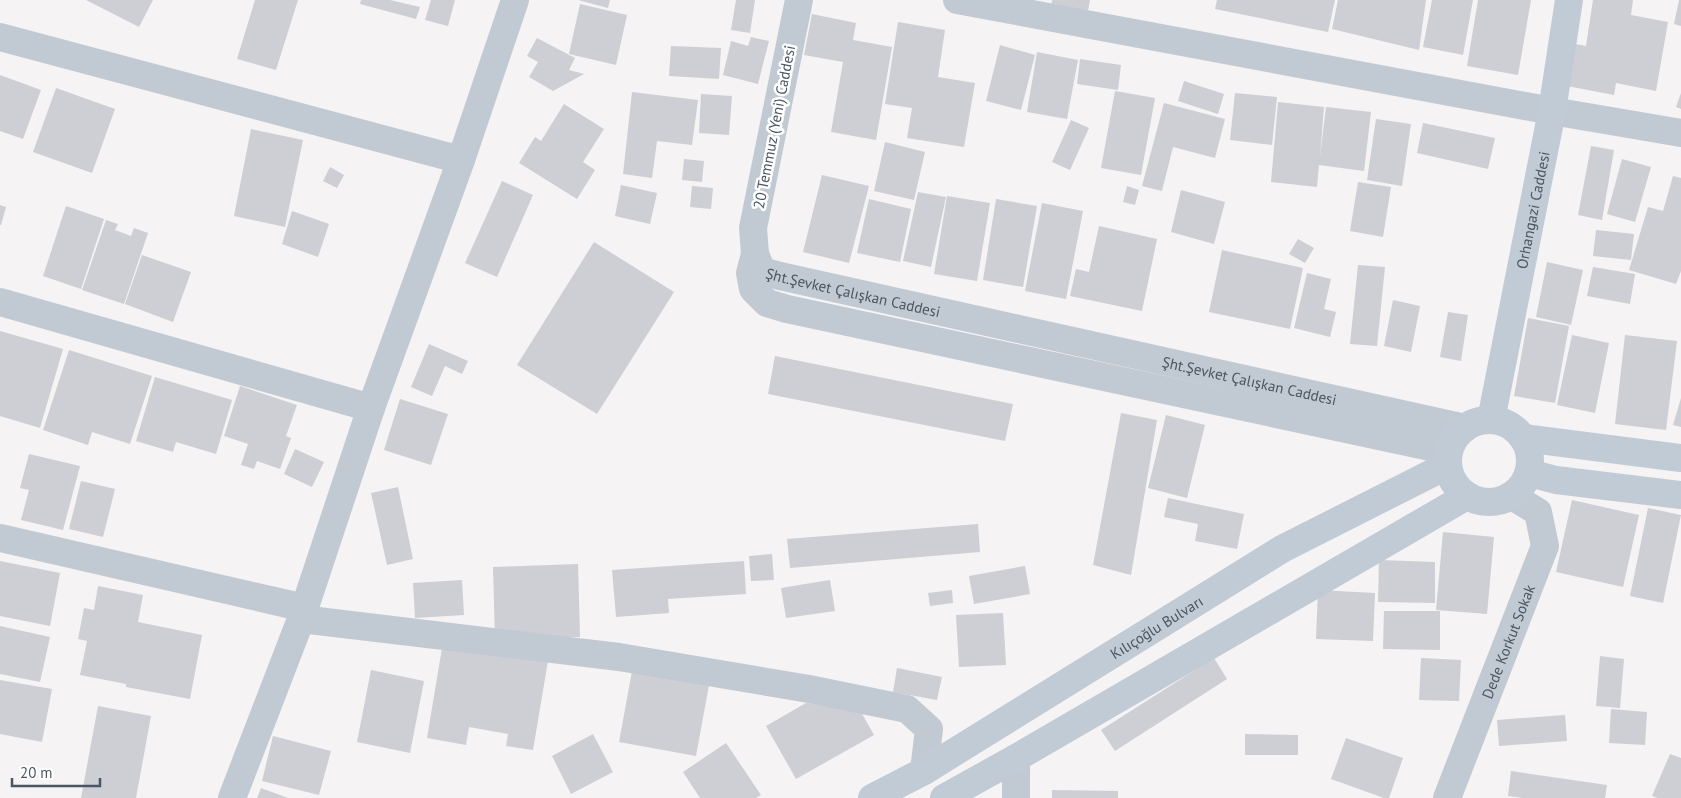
<svg xmlns="http://www.w3.org/2000/svg" width="1681" height="798" font-family="'PT Sans',sans-serif">
<style>
.building{fill:#cdcfd5}
.lines{fill:none;stroke-linecap:round;stroke-linejoin:round}
.street{stroke:#c1cad2;stroke-width:28}
.secondary{stroke:#c1cbd6;stroke-width:28}
.labels{text-anchor:middle;dominant-baseline:central;stroke-width:5;stroke-linejoin:round;paint-order:stroke}
.street-label{font-size:15px;fill:#4a5661;stroke:#fff}
</style>
<rect width="100%" height="100%" fill="#f5f3f3"/>
<path class="building" d="M86,0H153L139,27Z
M255,0H298L276,70L237,59Z
M361,0H390L420,7L416,19L360,4Z
M431,0H455L448,26L425,20Z
M578,0H610L608,8Z
M736,0H755L750,33L731,30Z
M1052,0H1090L1088,11L1051,7Z
M1217,0H1335L1328,32L1215,9Z
M1338,0H1426L1419,50L1332,29Z
M1432,0H1473L1463,55L1423,47Z
M1478,0H1531L1518,75L1467,66Z
M1593,0H1633L1631,15L1668,22L1656,91L1616,83L1614,95L1567,86L1575,44L1586,46Z
M1679,0H1681V26L1674,24Z
M580,4L627,15L616,65L569,54Z
M812,14L856,23L853,40L892,47L876,140L831,132L843,62L804,55Z
M898,22L945,30L938,77L975,83L964,147L907,138L912,108L885,104Z
M751,37L769,41L758,84L723,75L731,41L748,46Z
M537,38L575,58L569,70L584,74L553,91L529,77L538,62L527,56Z
M1000,45L1035,55L1021,110L986,101Z
M671,46L721,48L719,79L669,76Z
M1037,52L1078,60L1067,119L1027,112Z
M1080,59L1121,65L1118,90L1077,84Z
M0,75L41,90L23,139L0,131Z
M1184,81L1224,94L1218,114L1178,101Z
M56,88L115,109L92,173L33,152Z
M1115,91L1155,98L1141,175L1101,168Z
M632,92L698,100L692,145L657,141L652,178L623,174Z
M1235,93L1277,97L1272,145L1230,140Z
M1681,93V109L1676,107Z
M701,94L732,96L729,135L699,133Z
M1278,102L1324,107L1320,157L1326,107L1371,112L1364,171L1319,165L1317,187L1271,182Z
M1164,103L1225,119L1215,158L1173,147L1162,191L1142,186Z
M564,104L604,129L583,162L595,170L577,199L519,163L535,137L541,141Z
M1376,119L1411,124L1402,186L1367,180Z
M1071,120L1089,128L1070,170L1052,162Z
M1423,123L1495,138L1488,169L1417,153Z
M251,129L303,140L285,227L234,216Z
M885,142L925,152L914,200L874,191Z
M1591,146L1614,150L1602,220L1578,215Z
M684,159L704,161L702,182L682,180Z
M1622,159L1651,167L1635,222L1607,214Z
M330,167L344,175L337,188L323,181Z
M822,175L869,186L849,263L803,252Z
M1673,176L1681,178V271L1676,284L1629,270L1648,207L1663,211Z
M502,181L533,195L497,277L465,263Z
M1358,182L1391,187L1383,237L1350,231Z
M621,185L657,193L650,224L615,216Z
M692,186L713,188L711,209L690,207Z
M1127,186L1139,190L1135,205L1123,202Z
M1181,190L1225,202L1214,244L1171,232Z
M918,192L946,197L931,267L903,261Z
M947,196L990,203L977,281L934,274Z
M869,199L911,209L900,262L857,253Z
M996,199L1037,206L1023,287L983,280Z
M1042,203L1083,211L1066,299L1025,291Z
M0,205L6,207L1,225H0Z
M66,206L104,219L81,289L43,276Z
M292,211L329,224L318,257L282,244Z
M106,220L118,224L115,230L131,236L134,228L148,233L124,304L82,290Z
M1099,226L1157,239L1142,311L1070,296L1076,269L1089,272Z
M1596,230L1634,234L1631,260L1593,256Z
M1298,239L1314,248L1305,263L1289,254Z
M594,242L674,292L597,414L517,365Z
M1222,250L1303,268L1290,329L1209,312Z
M142,255L191,272L173,322L125,304Z
M1547,262L1583,270L1571,325L1536,317Z
M1358,265L1385,267L1377,346L1350,344Z
M1593,267L1635,274L1630,304L1587,296Z
M1307,273L1331,279L1324,309L1336,312L1330,337L1294,328Z
M1393,300L1420,306L1411,352L1384,346Z
M1448,312L1468,315L1461,361L1440,357Z
M1528,318L1569,326L1555,403L1514,396Z
M0,331L63,349L40,428L0,416Z
M1572,335L1609,343L1595,413L1557,405Z
M1625,335L1677,341L1666,430L1615,424Z
M429,344L468,361L462,374L445,366L432,396L411,387Z
M69,350L152,376L130,444L92,432L88,445L43,430Z
M775,356L1013,404L1005,441L768,394Z
M155,377L232,400L216,454L176,442L173,452L136,441Z
M240,386L297,405L286,436L291,438L280,469L257,461L254,469L241,465L248,444L224,436Z
M1681,398V427L1673,425Z
M400,399L448,414L431,465L384,450Z
M1121,413L1157,420L1131,575L1093,565Z
M1166,415L1205,425L1187,498L1148,488Z
M295,449L324,462L312,487L284,474Z
M29,454L80,466L63,530L21,520L29,490L20,488Z
M81,481L115,489L103,537L69,529Z
M398,487L413,559L387,565L371,493Z
M1168,498L1244,514L1237,549L1195,541L1198,524L1164,517Z
M1572,500L1639,515L1623,587L1556,572Z
M1648,508L1681,515L1663,603L1630,596Z
M978,524L980,552L790,568L787,539Z
M1443,532L1494,537L1487,614L1436,610Z
M772,554L774,580L751,581L749,556Z
M1379,560L1435,562V603L1378,602Z
M0,561L60,573L50,626L0,616Z
M744,561L746,594L668,599L669,613L616,617L612,570Z
M578,564L580,637L495,639L493,567Z
M1025,566L1030,594L974,604L969,576Z
M462,580L464,615L415,618L413,583Z
M830,580L835,611L786,618L781,588Z
M98,586L143,595L138,622L202,635L190,699L126,687V684L80,675L87,641L78,639L84,608L94,610Z
M952,590L953,603L930,606L928,593Z
M1318,590L1375,593L1373,641L1316,639Z
M1384,611H1440V650L1383,649Z
M1003,613L1006,665L959,667L956,615Z
M0,626L50,637L40,682L0,674Z
M443,642L548,661L533,750L506,746L508,734L469,727L466,745L427,738Z
M1600,656L1624,659L1620,708L1596,706Z
M1214,658L1227,679L1115,751L1101,730Z
M1421,658L1461,660L1459,701L1419,700Z
M897,668L942,677L937,700L893,692Z
M371,670L424,681L410,753L357,742Z
M632,671L709,685L696,756L619,742Z
M0,680L52,689L42,742L0,734Z
M806,703L861,712L874,735L796,779L766,726Z
M98,706L151,716L136,798H81Z
M1611,709L1647,712L1645,745L1609,743Z
M1565,715L1567,741L1499,746L1497,720Z
M593,734L613,772L571,794L552,756Z
M1245,734L1298,735V755H1245Z
M273,736L331,751L319,795L262,781Z
M1346,738L1403,758L1389,798H1384L1331,779Z
M726,743L761,795L756,798H700L683,772Z
M1670,754L1681,758V798H1658L1652,796Z
M1511,771L1607,785L1605,798H1523L1508,796Z
M261,788L288,798H257Z
M1052,790L1118,791V798H1052Z"/>
<g class="lines">
<g class="street">
<path d="M799,0L753,228L755,254L750,273L753,289L767,303L787,309L1449,451"/>
<path d="M957,0L1552,111L1681,133"/>
<path d="M0,37L461,160"/>
<path id="s1" d="M755,254L762,271L780,276L1465,428"/>
<path d="M0,302L371,408"/>
<path d="M0,538L305,608"/>
<path d="M301,619L619,657L809,689L907,709L929,729L924,771"/>
<path d="M232,798L301,619L371,408L461,160L515,0"/>
<path d="M1016,798V758"/>
<path id="s2" d="M1447,798L1545,546L1538,512L1512,496"/>
</g>
<g class="secondary">
<path id="s3" d="M1491,420L1552,111L1569,0"/>
<circle cx="1489" cy="461" r="41"/>
<path d="M1523,438L1681,458"/>
<path d="M1529,473L1556,480L1681,495"/>
<path id="s4" d="M872,798L924,771L1282,549L1448,465"/>
<path d="M944,798L1016,758L1467,496"/>
</g>
</g>
<g class="labels">
<g class="street-label">
<text transform="translate(774 127) rotate(-79)">20 Temmuz (Yeni) Caddesi</text>
<text stroke="none"><textPath href="#s3" startOffset="214">Orhangazi Caddesi</textPath></text>
<text stroke="none"><textPath href="#s1" startOffset="112">Şht.Şevket Çalışkan Caddesi</textPath></text>
<text stroke="none"><textPath href="#s1" startOffset="518">Şht.Şevket Çalışkan Caddesi</textPath></text>
<text stroke="none"><textPath href="#s4" startOffset="332">Kılıçoğlu Bulvarı</textPath></text>
<text stroke="none"><textPath href="#s2" startOffset="168">Dede Korkut Sokak</textPath></text>
</g>
</g>
<path d="M12 778v8h88v-8" fill="none" stroke="#4a5661" stroke-width="2.5"/>
<text x="20" y="778" font-size="15" fill="#4a5661" stroke="#ffffff" stroke-width="4" paint-order="stroke">20 m</text>
</svg>
